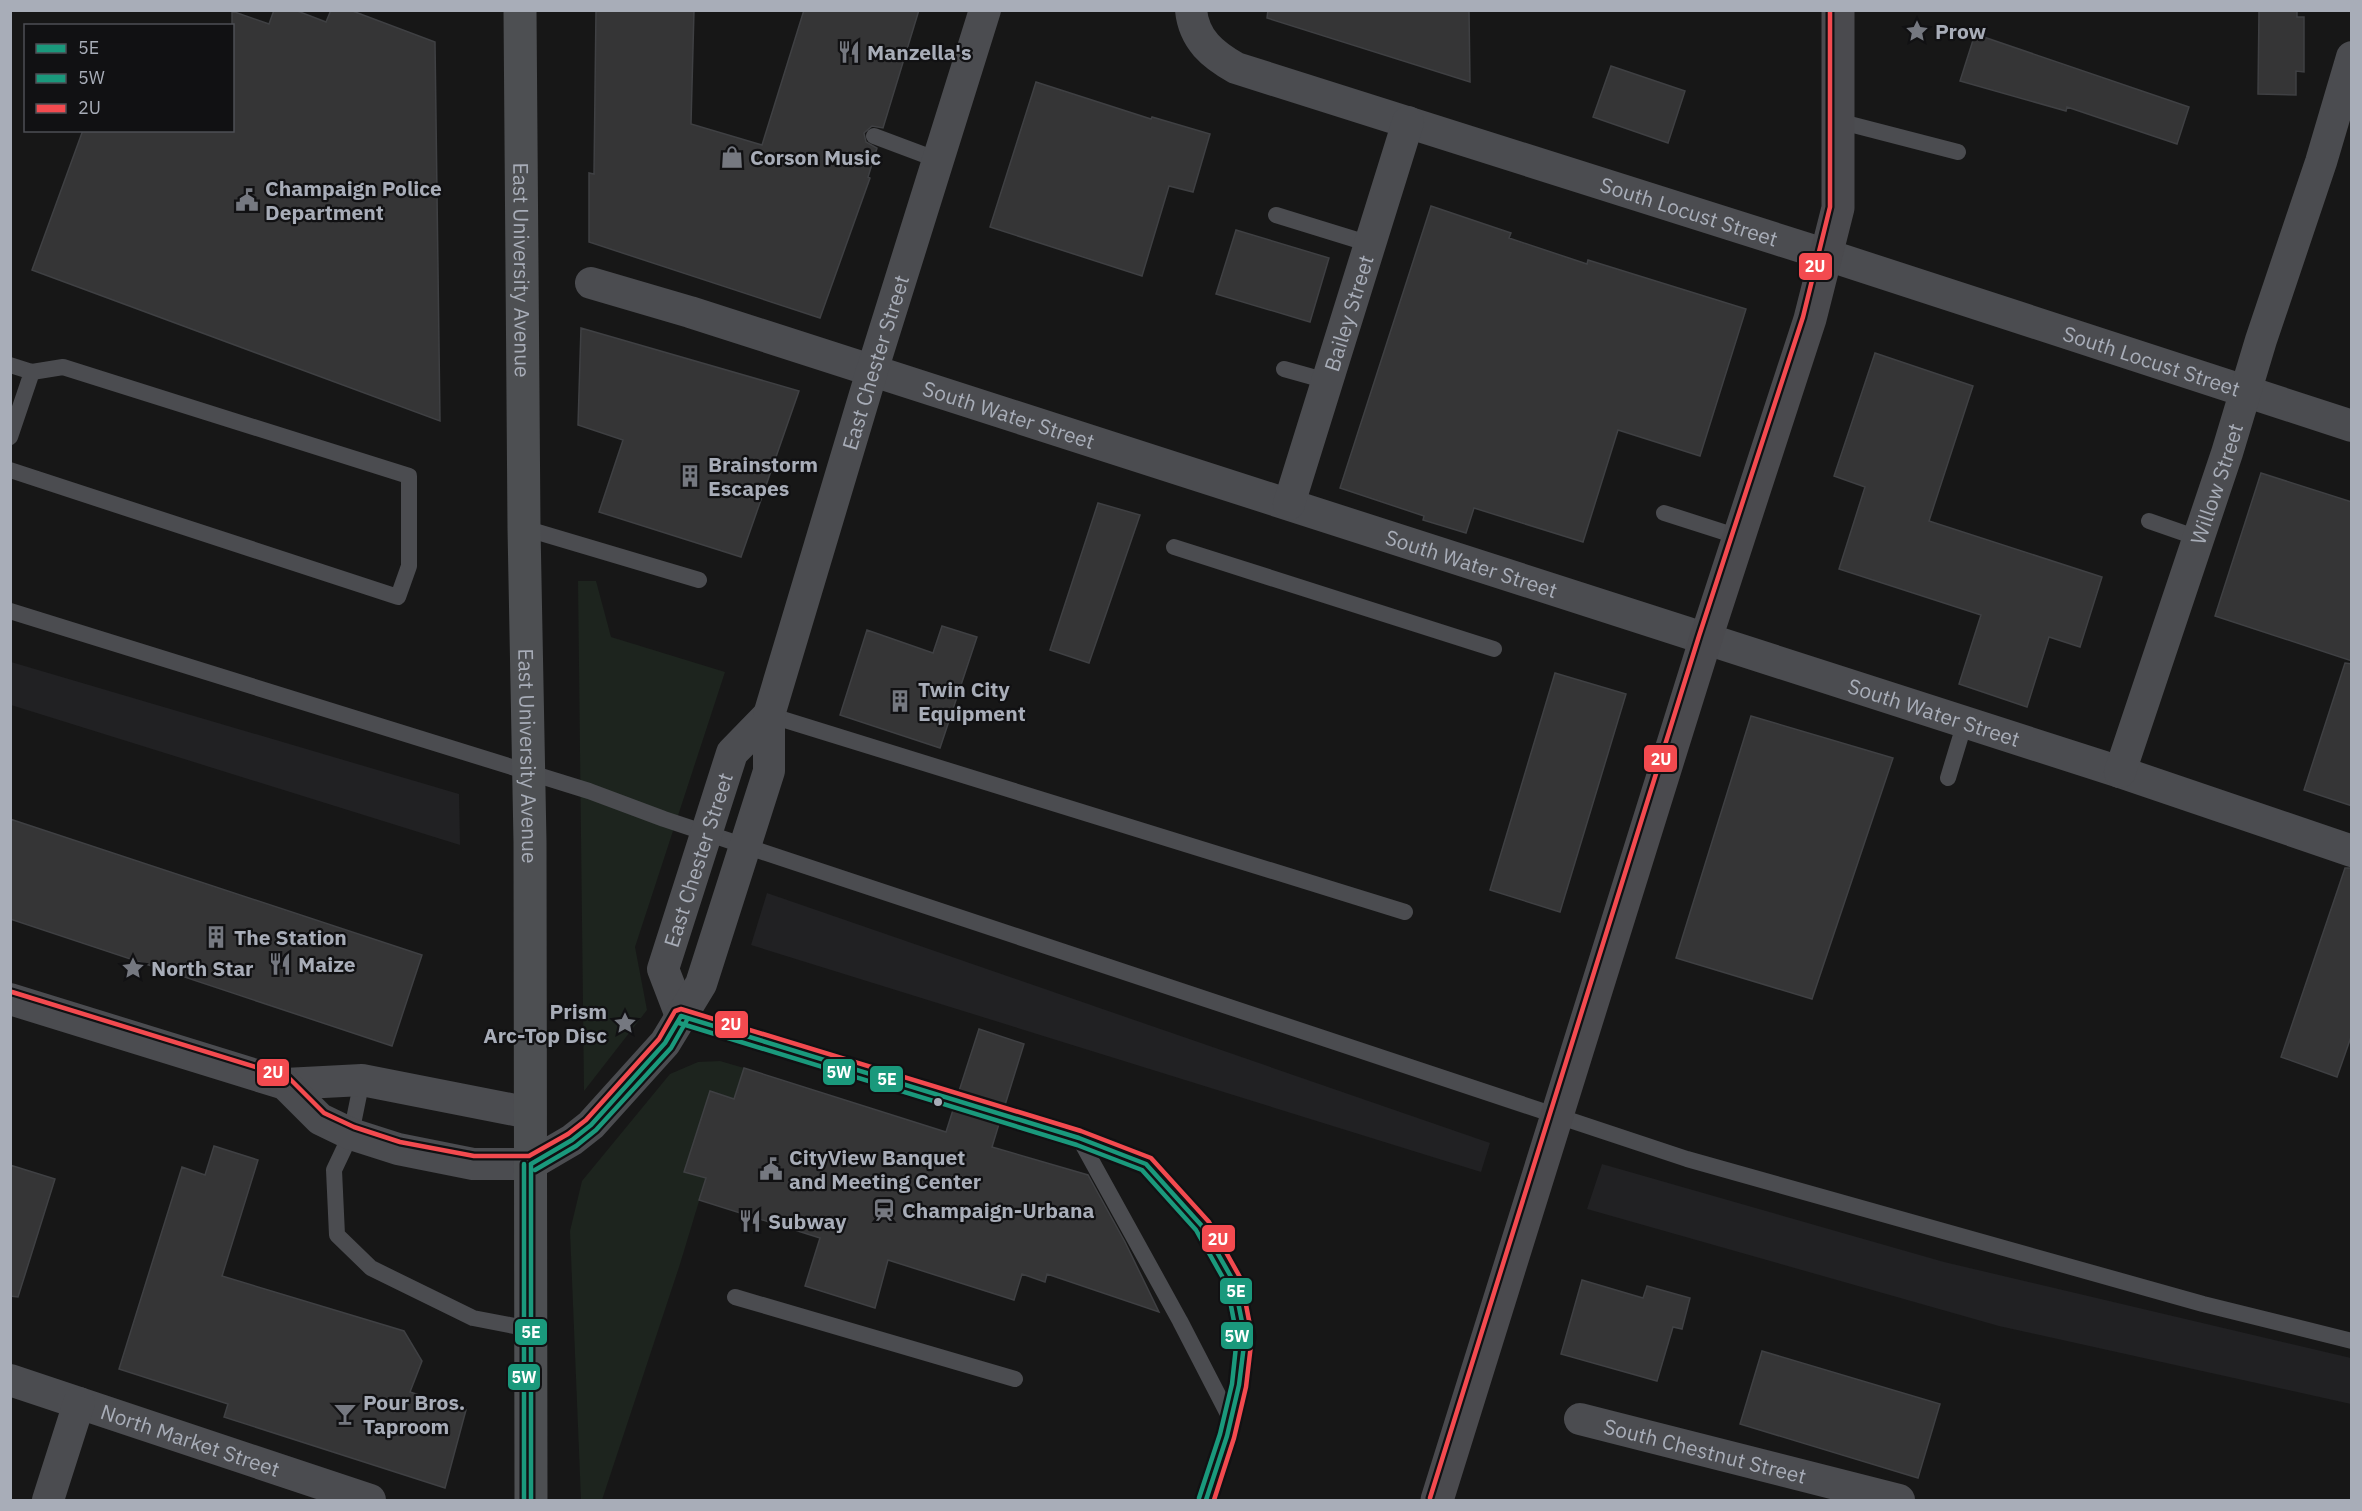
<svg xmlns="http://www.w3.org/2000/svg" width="2362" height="1511" font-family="'IBM Plex Sans',sans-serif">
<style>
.built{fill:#212123}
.green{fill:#1d241e}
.building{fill:#353536;stroke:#3f4043;stroke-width:1.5}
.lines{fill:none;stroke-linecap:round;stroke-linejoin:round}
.lane{stroke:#4b4c50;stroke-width:16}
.street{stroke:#4b4c50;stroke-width:32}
.secondary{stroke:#4a4a4e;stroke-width:33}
.primary{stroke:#4d4f52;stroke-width:33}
.bus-1-casing{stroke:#111113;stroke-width:9}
.bus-2-casing{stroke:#111113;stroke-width:9}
.bus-3-casing{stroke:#111113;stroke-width:9}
.bus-1{stroke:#1a997c;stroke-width:4.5}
.bus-2{stroke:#1a997c;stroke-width:4.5}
.bus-3{stroke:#f34a4f;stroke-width:4.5}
.bus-dot{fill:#a8adb8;stroke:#111113;stroke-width:2}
.labels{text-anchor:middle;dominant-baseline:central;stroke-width:4.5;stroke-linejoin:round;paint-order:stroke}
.poi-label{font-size:21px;font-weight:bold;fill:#a8adb8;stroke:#111113;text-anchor:start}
.street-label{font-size:21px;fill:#a8adb8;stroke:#111113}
.line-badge{stroke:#111113;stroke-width:2}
.badge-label{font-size:16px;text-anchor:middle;font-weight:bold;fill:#fff}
</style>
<rect width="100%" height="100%" fill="#171717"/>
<path class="built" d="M11,662L459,794L460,845L11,705Z
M767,893L1490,1143L1481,1172L751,945Z
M1602,1164L1944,1262L2351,1358V1404L1999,1326L1587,1209Z"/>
<path class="green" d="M578,581H596L611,637L725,672L635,947L647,1010L584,1091Z
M720,1061L744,1068L734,1099L710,1091L685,1172L706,1178L680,1264L602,1500H581L570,1231L582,1181L670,1074L698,1062Z"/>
<path class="building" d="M274,10H295L326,22L331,10H350L435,42L440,421L32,270L83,130H232V11L269,24Z
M596,10H694L691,124L762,145L804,10H919L883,128L872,126L864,133L866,142L877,148L868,177L870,178L820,318L589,242V173L594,174Z
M1268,10H1469L1470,82L1267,18Z
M2259,10H2297V17H2304V72L2296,71V95L2258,94Z
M1975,34L2189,107L2177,144L2067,107L2066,111L1960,81Z
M1611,66L1685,91L1668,143L1593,117Z
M1036,82L1151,119L1152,117L1210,134L1193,192L1169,186L1142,276L990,227Z
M1431,206L1511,233L1509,238L1587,264L1588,260L1746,309L1700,456L1618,430L1583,542L1474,508L1466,533L1423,520L1424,516L1340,488Z
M1236,230L1329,258L1310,322L1216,294Z
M581,328L799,391L741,557L599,512L623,440L578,425Z
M1875,353L1973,386L1929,521L2102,577L2080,647L2049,637L2027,707L1959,684L1981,615L1839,569L1865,487L1834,476Z
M2261,473L2352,502V661L2215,616Z
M1098,503L1140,515L1089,663L1050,650Z
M942,626L977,637L940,748L840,715L867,630L933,653Z
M2345,663L2352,664V806L2304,790Z
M1555,673L1626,694L1560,912L1490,890Z
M1751,716L1893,758L1812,999L1676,958Z
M10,819L422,955L392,1046L10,919Z
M2345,868H2352V1034L2337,1077L2281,1057Z
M979,1029L1024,1044L1005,1105L996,1107L993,1111V1118L999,1124L992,1147L1088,1175L1125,1242L1159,1312L1047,1274L1045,1282L1022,1274L1014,1300L888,1260L875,1308L805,1286L820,1238L699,1200L706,1178L684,1172L710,1091L734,1099L744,1068L946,1132L953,1110L961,1108L964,1104V1097L959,1091Z
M214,1146L258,1160L222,1276L404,1331L422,1361L410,1392L466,1410L445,1488L224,1417L228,1404L119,1369L182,1167L205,1175Z
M10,1165L55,1179L18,1297L10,1296Z
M1582,1280L1643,1298L1647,1286L1690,1298L1682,1329L1673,1327L1657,1381L1561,1354Z
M1762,1351L1940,1404L1918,1478L1740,1424Z"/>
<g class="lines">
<path class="lane" d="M1838,121L1958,152
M874,136L938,160
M1276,215L1370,244
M10,365L32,372L63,367L409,476V566L398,597L10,470
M1284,369L1327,381
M10,437L32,372
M1664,513L1739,537
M2149,521L2198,538
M524,528L699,580
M1174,547L1494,649
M10,611L589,791L664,819L1687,1159L2203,1304L2352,1341
M769,715L1405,912
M1948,778L1965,722
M681,1016L954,1100
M362,1080L351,1134L334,1170L337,1235L371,1268L473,1318L530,1329
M1003,1115L1079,1138L1146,1164L1202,1226L1234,1282L1245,1337L1243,1360L1227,1436L1206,1500
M1079,1138L1180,1321L1230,1418
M735,1297L1015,1379"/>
<g class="street">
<path id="s1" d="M1191,10C1194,40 1213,55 1236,68L1827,255L2352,426"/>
<path id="s2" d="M591,283L690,312L2120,772L2352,851"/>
<path id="s3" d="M1289,504L1408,122"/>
<path id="s4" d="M2120,772L2227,453L2261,340L2321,162L2352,57"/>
<path d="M10,999L285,1084L362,1080L530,1113"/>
<path id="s5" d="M681,1016L663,969L732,753L769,715"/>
<path id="s6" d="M285,1084L320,1119L351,1134L398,1149L473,1164H531L572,1140L591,1125L665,1043L701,984L769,771V715L872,371L985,10"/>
<path id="s7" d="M10,1380L370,1500"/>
<path id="s8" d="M1580,1419L1899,1500"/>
<path d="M48,1500L79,1403"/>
</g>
<path class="secondary" d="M1437,1500L1706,638L1810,319L1838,208V10"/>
<path class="primary" id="s9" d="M520,10L524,528L530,842L531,1500"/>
<g class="bus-1-casing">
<path id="bus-1" d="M681,1016L1079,1138L1146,1164L1202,1226L1234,1282L1245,1337L1239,1385L1227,1436L1206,1500
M531,1164V1500
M531,1164L572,1140L591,1125L665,1043L681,1016"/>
</g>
<g class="bus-2-casing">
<path id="bus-2" d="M679,1023L1077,1145L1142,1170L1196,1230L1227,1285L1237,1337L1232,1384L1220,1434L1199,1498
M524,1164V1500
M535,1170L576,1146L596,1130L671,1048L687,1020"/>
</g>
<g class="bus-3-casing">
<path id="bus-3" d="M12,992L288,1077L324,1113L354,1127L400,1142L474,1156H529L568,1134L586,1120L659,1039L675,1011L681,1009L1081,1131L1151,1158L1209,1222L1241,1279L1252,1336L1246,1387L1234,1438L1214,1500
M1430,1498L1699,636L1803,317L1830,207V10"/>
</g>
<use href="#bus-1" class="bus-1"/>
<use href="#bus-2" class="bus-2"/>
<use href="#bus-3" class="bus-3"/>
</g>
<defs>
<g id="sight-bare" transform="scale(1.8)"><path d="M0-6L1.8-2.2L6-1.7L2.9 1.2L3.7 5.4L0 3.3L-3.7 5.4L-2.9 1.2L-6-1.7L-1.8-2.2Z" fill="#757880" stroke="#111113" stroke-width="2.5" paint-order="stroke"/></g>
<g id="restaurant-bare" transform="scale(1.8)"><path d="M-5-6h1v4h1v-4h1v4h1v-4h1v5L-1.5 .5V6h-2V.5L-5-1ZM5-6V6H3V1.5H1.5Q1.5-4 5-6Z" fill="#757880" stroke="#111113" stroke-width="2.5" paint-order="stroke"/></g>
<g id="shop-bare" transform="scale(1.8)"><path d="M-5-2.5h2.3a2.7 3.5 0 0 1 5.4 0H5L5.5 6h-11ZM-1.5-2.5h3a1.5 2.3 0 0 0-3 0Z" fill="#757880" stroke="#111113" stroke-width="2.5" paint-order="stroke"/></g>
<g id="civic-bare" transform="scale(1.8)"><path d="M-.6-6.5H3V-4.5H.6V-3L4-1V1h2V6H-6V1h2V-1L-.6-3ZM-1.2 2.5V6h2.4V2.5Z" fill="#757880" stroke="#111113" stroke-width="2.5" paint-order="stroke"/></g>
<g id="building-bare" transform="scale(1.8)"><path d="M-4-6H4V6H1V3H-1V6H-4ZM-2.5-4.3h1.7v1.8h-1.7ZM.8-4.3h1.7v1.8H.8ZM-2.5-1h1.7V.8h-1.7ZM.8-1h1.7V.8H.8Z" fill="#757880" stroke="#111113" stroke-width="2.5" paint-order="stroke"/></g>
<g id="station-bare" transform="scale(1.8)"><path d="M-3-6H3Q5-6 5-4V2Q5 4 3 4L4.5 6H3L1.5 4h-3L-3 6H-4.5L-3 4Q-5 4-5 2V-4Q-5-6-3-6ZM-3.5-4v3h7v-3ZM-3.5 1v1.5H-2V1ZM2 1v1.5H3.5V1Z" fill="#757880" stroke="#111113" stroke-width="2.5" paint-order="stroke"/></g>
<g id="bar-bare" transform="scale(1.8)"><path d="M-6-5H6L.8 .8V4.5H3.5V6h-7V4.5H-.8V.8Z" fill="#757880" stroke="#111113" stroke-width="2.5" paint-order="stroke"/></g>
</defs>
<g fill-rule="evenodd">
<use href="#sight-bare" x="1917" y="31"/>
<use href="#restaurant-bare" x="849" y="52"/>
<use href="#shop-bare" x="732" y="157"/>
<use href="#civic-bare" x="247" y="200"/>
<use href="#building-bare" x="690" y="476"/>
<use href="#building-bare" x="900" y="701"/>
<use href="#building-bare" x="216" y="937"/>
<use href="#restaurant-bare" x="280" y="964"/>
<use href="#sight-bare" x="133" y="968"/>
<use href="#sight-bare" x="625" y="1023"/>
<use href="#civic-bare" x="771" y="1169"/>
<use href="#station-bare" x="884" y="1210"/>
<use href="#restaurant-bare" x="750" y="1221"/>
<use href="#bar-bare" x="345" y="1414"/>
</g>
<circle class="bus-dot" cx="938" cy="1102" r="5"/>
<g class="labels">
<g class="poi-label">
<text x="1935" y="31">Prow</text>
<text x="867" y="52">Manzella's</text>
<text x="750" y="157">Corson Music</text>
<text x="265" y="188">Champaign Police<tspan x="265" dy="24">Department</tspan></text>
<text x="708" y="464">Brainstorm<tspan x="708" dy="24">Escapes</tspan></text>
<text x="918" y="689">Twin City<tspan x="918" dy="24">Equipment</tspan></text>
<text x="234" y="937">The Station</text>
<text x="298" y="964">Maize</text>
<text x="151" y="968">North Star</text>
<text x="607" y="1011" text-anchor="end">Prism<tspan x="607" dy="24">Arc-Top Disc</tspan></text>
<text x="789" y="1157">CityView Banquet<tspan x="789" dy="24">and Meeting Center</tspan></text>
<text x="902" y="1210">Champaign-Urbana</text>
<text x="768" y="1221">Subway</text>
<text x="363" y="1402">Pour Bros.<tspan x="363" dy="24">Taproom</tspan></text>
</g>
<g class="street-label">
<text stroke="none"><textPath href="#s1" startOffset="552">South Locust Street</textPath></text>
<text stroke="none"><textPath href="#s9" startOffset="260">East University Avenue</textPath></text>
<text stroke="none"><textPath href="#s3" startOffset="200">Bailey Street</textPath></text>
<text stroke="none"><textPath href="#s6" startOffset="1167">East Chester Street</textPath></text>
<text stroke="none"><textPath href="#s1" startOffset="1038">South Locust Street</textPath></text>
<text stroke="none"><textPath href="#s2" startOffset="438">South Water Street</textPath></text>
<text stroke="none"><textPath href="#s4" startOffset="304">Willow Street</textPath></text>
<text stroke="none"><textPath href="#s2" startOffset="924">South Water Street</textPath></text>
<text stroke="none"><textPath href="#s2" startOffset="1410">South Water Street</textPath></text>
<text stroke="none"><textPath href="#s9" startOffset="746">East University Avenue</textPath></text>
<text stroke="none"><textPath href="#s5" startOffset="165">East Chester Street</textPath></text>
<text stroke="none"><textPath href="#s7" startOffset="190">North Market Street</textPath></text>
<text stroke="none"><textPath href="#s8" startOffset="129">South Chestnut Street</textPath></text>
</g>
</g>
<g class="line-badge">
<rect x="1798" y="252" width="35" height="29" rx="6" fill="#f34a4f"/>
<rect x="1643" y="744" width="35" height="29" rx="6" fill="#f34a4f"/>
<rect x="714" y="1010" width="35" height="29" rx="6" fill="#f34a4f"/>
<rect x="822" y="1058" width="34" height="28" rx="6" fill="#1a997c"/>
<rect x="256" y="1058" width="34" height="29" rx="6" fill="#f34a4f"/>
<rect x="869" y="1065" width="35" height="28" rx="6" fill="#1a997c"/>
<rect x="1201" y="1224" width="35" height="29" rx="6" fill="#f34a4f"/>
<rect x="1219" y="1277" width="34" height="28" rx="6" fill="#1a997c"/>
<rect x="514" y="1318" width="34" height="28" rx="6" fill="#1a997c"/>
<rect x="1220" y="1321" width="34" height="29" rx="6" fill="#1a997c"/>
<rect x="507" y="1363" width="34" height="28" rx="6" fill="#1a997c"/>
</g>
<g class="badge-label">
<text x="1815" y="272">2U</text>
<text x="1661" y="765">2U</text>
<text x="731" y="1030">2U</text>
<text x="839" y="1078">5W</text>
<text x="273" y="1078">2U</text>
<text x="887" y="1085">5E</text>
<text x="1218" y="1245">2U</text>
<text x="1236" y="1297">5E</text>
<text x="531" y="1338">5E</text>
<text x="1237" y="1342">5W</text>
<text x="524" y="1383">5W</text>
</g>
<rect width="2362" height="1511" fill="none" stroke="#a8adb8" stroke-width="24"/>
<rect x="24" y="24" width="210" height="108" fill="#111113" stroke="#4d4f55" stroke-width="1.5"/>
<rect x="36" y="44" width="30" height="9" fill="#1a997c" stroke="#4d4f55" stroke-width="1.5"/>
<text x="78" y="54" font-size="18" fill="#a8adb8">5E</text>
<rect x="36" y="74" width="30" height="9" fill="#1a997c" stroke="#4d4f55" stroke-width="1.5"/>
<text x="78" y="84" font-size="18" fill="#a8adb8">5W</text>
<rect x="36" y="104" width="30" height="9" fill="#f34a4f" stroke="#4d4f55" stroke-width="1.5"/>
<text x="78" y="114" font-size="18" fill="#a8adb8">2U</text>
</svg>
